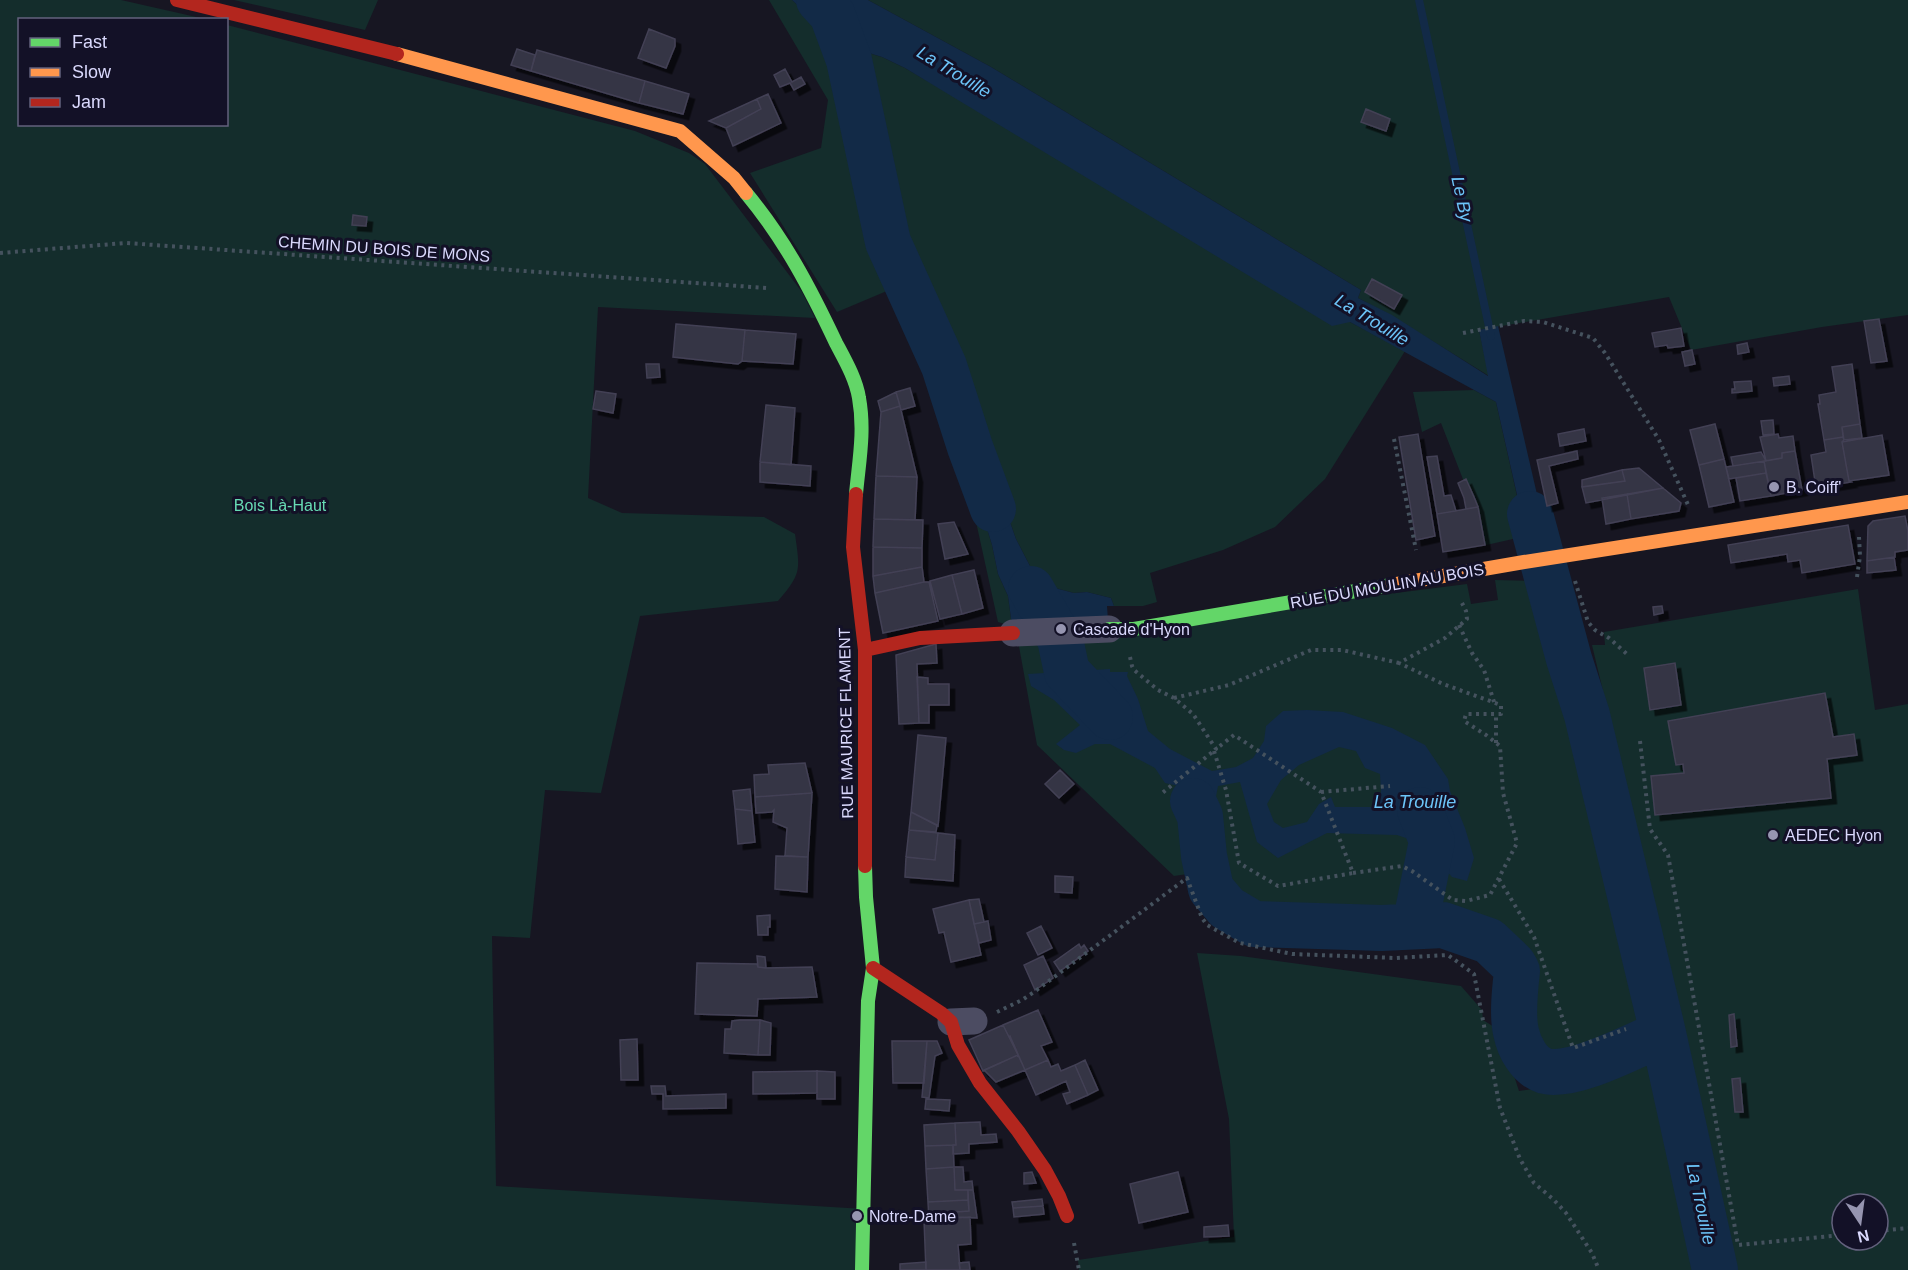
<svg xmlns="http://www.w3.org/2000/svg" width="1908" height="1270" font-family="Arial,sans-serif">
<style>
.green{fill:#142d2c;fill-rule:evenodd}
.water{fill:#122a47;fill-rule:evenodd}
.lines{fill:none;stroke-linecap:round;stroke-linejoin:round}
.stream{stroke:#122a47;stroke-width:8}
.river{stroke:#122a47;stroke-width:46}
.building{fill:#353444;stroke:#434155;stroke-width:1.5;filter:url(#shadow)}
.path{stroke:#45525e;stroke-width:4;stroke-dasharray:3 4.5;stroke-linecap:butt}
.street{stroke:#4c4c62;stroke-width:27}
.fast{stroke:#63d668;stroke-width:14}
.slow{stroke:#ff974d;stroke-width:14}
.jam{stroke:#b3261e;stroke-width:14}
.poi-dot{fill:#9695b0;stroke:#131127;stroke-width:2}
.labels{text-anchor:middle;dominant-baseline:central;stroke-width:6;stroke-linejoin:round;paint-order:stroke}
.street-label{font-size:16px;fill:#dad9fd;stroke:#131127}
.poi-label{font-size:16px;fill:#dad9fd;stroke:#131127;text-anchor:start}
.park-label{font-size:16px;fill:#67dbb4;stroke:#131127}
.water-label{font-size:18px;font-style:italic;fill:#6cc4f8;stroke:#131127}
</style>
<defs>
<filter id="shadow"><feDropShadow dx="5.5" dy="5.5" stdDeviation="0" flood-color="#0009"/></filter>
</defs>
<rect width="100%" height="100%" fill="#171622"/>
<path class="green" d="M0,0H121L205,19L20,20V124H226L227,25L635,131L689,153L705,164L802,292L815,318L598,307L588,498L622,513L764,517L795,534C800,570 802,573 778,601L640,616L601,793L545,790L530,938L492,936L496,1186L864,1209L862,1270H0Z
M234,0H378L365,30Z
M769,0H792L818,24L835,51L848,89L894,288L837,312L750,173L821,148L828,100Z
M868,0H1908V315L1822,327L1691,350L1669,297L1479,330L1489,376L1392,316L1358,298L1361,290L991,67Z
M856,49L882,57L905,68L994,120L1350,322L1405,351L1325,479L1275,527L1223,550L1150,573L1157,602L1143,606H1114L1111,598L1087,592L1074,593L1055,588L1030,566L1016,539L982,442L927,310L914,270L893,224L879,176L877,108L860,69Z
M1474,390L1496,402L1526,536L1482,546L1477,515L1441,423L1422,432L1413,392Z
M962,458L973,482L992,545L998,574L1008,596L1012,626L998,622Z
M1495,580L1540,581L1642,1031L1555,1063L1536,1056L1524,1031L1527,973L1485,922L1287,916L1245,897L1221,869L1174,876L1037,745L1018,641L1467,584L1471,604L1498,600Z
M1858,589L1875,710L1908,704V1270H1079L1078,1260L1234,1237L1229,1119L1197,953L1241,956L1461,986L1482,1010L1483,1020L1499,1030L1519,1091L1540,1088L1590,1078L1654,1049L1691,1093L1662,938L1592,645H1605L1604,632ZM1842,1204H1878V1240H1842Z"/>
<path class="water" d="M792,0H868L991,67L1361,290L1358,298L1392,315L1488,376L1479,330L1498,326L1552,559L1532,561L1496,402L1350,322L1332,326L905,68L882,57L856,49L818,24Z
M982,442L1016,539L1030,566L1055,588L1074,593L1087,592L1111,598L1114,606H1107L1108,620L1012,626L1008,596L998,574L992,545L973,483L962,458Z
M1110,669V672H1128L1127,676L1138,699L1148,731L1170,749L1212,771L1236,767L1253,758L1264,741L1266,726L1283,711L1307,710L1343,712L1392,728L1425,745L1448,779L1450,791L1465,828L1474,858L1467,881L1452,877L1443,867L1433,877L1420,866L1412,840L1397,835L1327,833L1278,858L1257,842L1240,782L1218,786L1215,802L1222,860L1195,864L1185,799L1179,786L1165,783L1155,768L1110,744H1095L1076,753L1064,750L1056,744L1080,725L1054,700L1031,686L1028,674ZM1339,747L1356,751L1365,768L1380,774L1381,792L1373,807H1335L1331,797L1319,804L1307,822L1283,828L1274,822L1267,804L1281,780L1299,765Z"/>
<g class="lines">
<path class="stream" d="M1419,0L1491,336"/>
<path class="river" d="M819,0L832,14L849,60L888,242L944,366L970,447L993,509
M1530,514L1569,659L1587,715L1663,1033L1715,1270
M1031,589L1060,639L1067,672L1110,717
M1193,801L1200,816L1204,856L1211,889L1227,908L1254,924L1382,928L1443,925L1489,941L1513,964L1517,971C1515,989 1512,1015 1516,1032C1519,1047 1529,1066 1545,1071C1574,1078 1635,1045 1663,1033
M1415,926L1432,841L1420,810"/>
</g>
<path class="building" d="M649,29L675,39V46L666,68L638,58Z
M517,49L535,55L531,71L511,65Z
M537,50L645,81L639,103L531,71Z
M785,69L792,82L801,77L805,84L794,90L790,83L780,87L774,75Z
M645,81L689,94L683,114L639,103Z
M768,94L781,123L733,146L726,128L761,109L757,99Z
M757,99L761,109L726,128L709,121Z
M1366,109L1390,119L1386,131L1361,122Z
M353,215L367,217L366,226L352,225Z
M1372,279L1402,295L1394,309L1365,292Z
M1879,319L1887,361L1871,363L1864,321Z
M676,324L745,330L742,361L738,364L673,357Z
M1681,328L1684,346L1668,348L1667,345L1655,347L1652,333Z
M745,330L796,334L793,364L742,361Z
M1747,343L1749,352L1738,354L1737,345Z
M1692,350L1695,364L1685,366L1682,352Z
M646,364H659L660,377L647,378Z
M1852,364L1860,424L1842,427L1843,437L1824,440L1818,404H1820L1819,395L1836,392L1832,367Z
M1789,376L1790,384L1774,386L1773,378Z
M1751,381L1752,391L1732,393V389H1735L1734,382Z
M910,388L915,406L901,410L896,392Z
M596,391L616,394L613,413L593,409Z
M896,392L900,406L881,412L878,401Z
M766,405L795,408L791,465L760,462Z
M900,406L917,477L876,476L881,412Z
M1773,420L1774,434L1763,435L1761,421Z
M1715,424L1724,459L1699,465L1690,430Z
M1860,424L1862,438L1844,440L1842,427Z
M1584,429L1586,441L1560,446L1558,434Z
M1418,434L1435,536L1416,540L1399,437Z
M1778,434L1779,438L1793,436L1795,451L1782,453V458L1766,461L1760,437Z
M1882,435L1889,475L1849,481L1842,442Z
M1843,437L1844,440L1842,442L1849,481L1851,482L1816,488L1811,455L1826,452L1824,440Z
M1577,451L1578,459L1549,466L1558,503L1547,506L1537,460Z
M1795,451L1802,490L1771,496L1764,461L1782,458V453Z
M1761,452L1766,461L1733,466L1731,457Z
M1437,456L1444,496L1451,495L1456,511L1437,514L1427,457Z
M1724,459L1734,502L1709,507L1699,465Z
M1764,461L1766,473L1729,479L1726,467Z
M760,462L811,466L810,486L760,482Z
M1639,468L1663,488L1586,503L1582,487L1625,481L1622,470Z
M1622,470L1625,481L1582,487V480Z
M1766,473L1771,496L1740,501L1736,478Z
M876,476L917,477L915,520L874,519Z
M1466,479L1474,497L1478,507L1466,509L1464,498L1458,483Z
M1663,488L1681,503L1679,511L1631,519L1627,494Z
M1627,494L1631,519L1606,524L1602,498Z
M1478,507L1485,545L1443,552L1437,514Z
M1905,516L1908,531V550L1895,552V557L1867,561L1868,526L1873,521Z
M874,519L923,520L922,548L873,547Z
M954,522L968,554L945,559L938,524Z
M1848,525L1855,564L1802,573L1800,560L1788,562L1787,554L1731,563L1728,545Z
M873,547L922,548V567L873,576Z
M1894,557L1896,570L1867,573V561Z
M922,567L924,582L875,593L873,576Z
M974,570L983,608L962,614L952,575Z
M952,575L962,614L940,619L930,581Z
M924,582H929L938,621L883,633L875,593Z
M1662,606L1663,613L1654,615L1653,607Z
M936,644L937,663L917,664L919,723L899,724L896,655Z
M1675,663L1681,705L1650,710L1644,668Z
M917,677L928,678V684H949V705H929V723H919Z
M1825,693L1833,737L1854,734L1857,755L1827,759L1831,798L1655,815L1651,776L1684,773L1683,764L1676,765L1668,721Z
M918,735L946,738L938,826L911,812Z
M805,763L812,793L755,797L754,775L769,774L768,765Z
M1060,770L1074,784L1059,798L1045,784Z
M750,789L752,811L735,809L733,791Z
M812,793L808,857L785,856L787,828L773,822L774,810L772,812L756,813L755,797Z
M735,809L752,811L755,842L738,844Z
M911,812L937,825L936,832L909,830Z
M909,830L938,833L935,860L906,857Z
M938,833L955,835L953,881L905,877L906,857L935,860Z
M776,856L808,857L807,892L775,889Z
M1055,876L1073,877L1072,893L1055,892Z
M979,899L984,922L974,924L969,900Z
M969,900L981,955L951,962L944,932L939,933L933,909Z
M770,915V927H768V935H758L757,916Z
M988,921L991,940L979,943L974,924Z
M1041,926L1052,948L1038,955L1027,933Z
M1079,944L1081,948L1084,945L1088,951L1060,971L1054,962Z
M757,956L765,957L766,968L758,967Z
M1043,956L1053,978L1035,990L1024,965Z
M697,963L757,964L758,967L766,968L812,967L817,997L758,999L757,1016L695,1014Z
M1038,1010L1052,1042L1041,1046L1048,1060L1025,1070L1010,1036L1009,1037L1003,1025Z
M1734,1014L1737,1046L1731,1047L1729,1015Z
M740,1020H760L758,1055L724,1053L725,1029H731L732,1021Z
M760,1020L771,1023L770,1055H758Z
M1003,1025L1018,1055L983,1071L969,1040Z
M637,1039L638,1080H621L620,1040Z
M892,1041H927L924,1083H893Z
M927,1041H937L942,1053L935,1056L929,1098L922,1097Z
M1018,1055L1025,1070L996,1082L984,1070Z
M1048,1060L1051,1067L1058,1064L1061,1071L1075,1065L1088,1095L1067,1104L1063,1094L1070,1092L1066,1081L1036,1095L1025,1070Z
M1085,1060L1098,1090L1088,1095L1075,1065Z
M817,1071L835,1072V1099H817Z
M817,1071V1093L753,1094V1072Z
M1740,1078L1743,1112H1735L1732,1079Z
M651,1086H665L666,1096L726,1094V1108L663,1109V1094H652Z
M926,1099L950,1100L949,1111L925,1109Z
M980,1122L981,1135L996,1134L997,1142L969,1144V1153L953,1154V1145H956L955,1123Z
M955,1123L956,1145L925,1146L924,1125Z
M953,1145L954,1167L926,1169L925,1146Z
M954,1167L955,1190H968V1200L928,1202L926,1169Z
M954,1167H963L964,1182L972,1181L973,1190H955Z
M1032,1172L1036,1183L1024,1184V1173Z
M1178,1172L1188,1212L1139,1223L1130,1184Z
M968,1190H973L977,1218L957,1217L956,1212L969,1211Z
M1042,1199L1043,1206L1013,1208L1012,1202Z
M968,1200L969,1211L956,1212L957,1217L929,1220L928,1202Z
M1043,1206L1044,1214L1014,1217L1013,1208Z
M970,1217L971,1244L958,1245L960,1270H926L924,1220Z
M1228,1225L1229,1236L1204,1237V1227Z
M926,1262V1270H900V1264Z
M969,1262L970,1270H960L959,1263Z"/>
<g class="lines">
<path class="path" d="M0,253L126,243L767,288
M1463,333L1524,321L1543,322L1593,338L1605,353L1659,440L1689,507
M1394,439L1416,550
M1857,577L1860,556L1859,537
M1575,581L1588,622L1595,630L1609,638L1628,655
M1459,625L1472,653L1484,670L1494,702
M1130,657L1132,666L1134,670L1158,690L1174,698L1193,714L1216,749L1161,794
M1174,698L1229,685L1311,650H1342L1399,663
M1640,741L1650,829L1668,855L1738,1245L1842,1235
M1496,743V714
M1214,751L1226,790L1239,863L1278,886L1353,873L1321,792L1234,735L1216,749
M1321,792L1390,786
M1353,873L1402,866L1412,871L1453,900L1466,901L1490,895L1517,843L1503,793L1500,746L1486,735L1464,721L1466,714H1501V705L1443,684L1399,663L1445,638L1467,619L1466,611L1462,603
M1499,879L1534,937L1573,1048L1626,1029
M997,1012L1022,1000L1034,992L1187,878L1202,918L1207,925L1240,943L1292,954L1395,958L1448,955L1474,974L1500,1108L1520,1159L1534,1183L1553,1199L1566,1213L1592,1253L1599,1270
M1878,1231L1908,1228
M1074,1243L1079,1270"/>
<path class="street" d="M1013,633L1109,629
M951,1022L974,1021"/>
<path class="fast" d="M746,193C785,240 810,288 836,343C845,360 856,379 859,398C865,431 859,461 856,494
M1109,629H1134L1391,585
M862,1270L868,1001L873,968L866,897L865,866"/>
<path class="slow" d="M397,54L680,131L734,178L746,193
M1391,585L1524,562L1908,502"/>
<path class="jam" d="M177,0L397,54
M856,494L853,547L865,650V866
M865,650L920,638L1013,633
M873,968L941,1013L951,1022L958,1045L980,1083L1018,1131L1045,1170L1059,1196L1067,1216"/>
</g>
<g class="poi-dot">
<circle cx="1774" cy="487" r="6"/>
<circle cx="1061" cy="629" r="6"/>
<circle cx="1773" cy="835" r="6"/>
<circle cx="857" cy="1216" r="6"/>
</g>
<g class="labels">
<g class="street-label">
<text transform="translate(384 249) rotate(4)">CHEMIN DU BOIS DE MONS</text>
<text transform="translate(1387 586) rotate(-10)">RUE DU MOULIN AU BOIS</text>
<text transform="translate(846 723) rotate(-91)">RUE MAURICE FLAMENT</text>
</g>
<g class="poi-label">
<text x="1786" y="487">B. Coiff'</text>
<text x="1073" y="629">Cascade d'Hyon</text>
<text x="1785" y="835">AEDEC Hyon</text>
<text x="869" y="1216">Notre-Dame</text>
</g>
<g class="park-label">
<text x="280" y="505">Bois Là-Haut</text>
</g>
<g class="water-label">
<text transform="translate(954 72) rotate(31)">La Trouille</text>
<text transform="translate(1462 199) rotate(78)">Le By</text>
<text transform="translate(1372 320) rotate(31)">La Trouille</text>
<text x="1415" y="802">La Trouille</text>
<text transform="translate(1701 1204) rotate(78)">La Trouille</text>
</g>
</g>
<rect x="18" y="18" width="210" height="108" fill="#131127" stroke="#63617d" stroke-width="1.5"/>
<rect x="30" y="38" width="30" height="9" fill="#63d668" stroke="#63617d" stroke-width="1.5"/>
<text x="72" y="48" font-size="18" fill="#dad9fd">Fast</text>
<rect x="30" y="68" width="30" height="9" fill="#ff974d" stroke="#63617d" stroke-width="1.5"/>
<text x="72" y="78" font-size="18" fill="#dad9fd">Slow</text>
<rect x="30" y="98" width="30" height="9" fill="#b3261e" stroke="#63617d" stroke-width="1.5"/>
<text x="72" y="108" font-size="18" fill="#dad9fd">Jam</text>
<g transform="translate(1860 1222) rotate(167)"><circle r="28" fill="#131127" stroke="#63617d" stroke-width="1.5"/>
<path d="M0-4.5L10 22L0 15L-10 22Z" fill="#9695b0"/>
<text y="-9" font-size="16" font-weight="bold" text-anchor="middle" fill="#dad9fd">N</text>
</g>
</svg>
